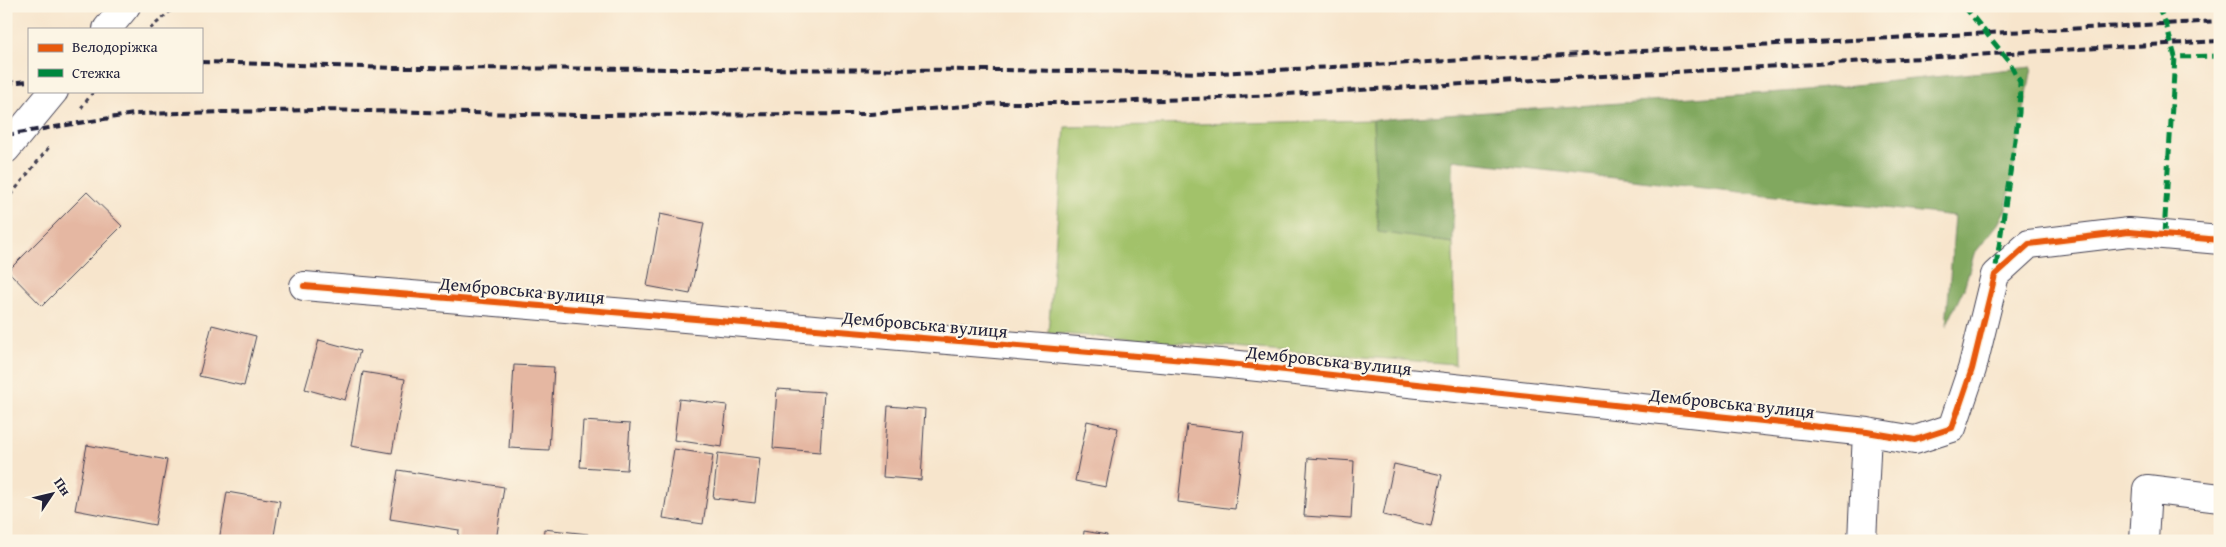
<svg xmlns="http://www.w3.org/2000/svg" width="2226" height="547" font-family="'Gentium Book Plus',serif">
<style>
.green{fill:#a2c26b;stroke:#627253}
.forest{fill:#81a85f;stroke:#52654d}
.building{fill:#e5b7a2}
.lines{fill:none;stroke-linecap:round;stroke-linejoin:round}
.minor-casing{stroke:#423f51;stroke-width:30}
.major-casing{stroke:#423f51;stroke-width:30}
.path{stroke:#423f51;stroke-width:3;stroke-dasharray:4 4;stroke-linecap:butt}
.minor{stroke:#fff;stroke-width:28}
.major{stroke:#fff;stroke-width:28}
.rail{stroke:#22223b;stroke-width:4;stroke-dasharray:8 4;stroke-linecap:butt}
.quiet{stroke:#00873e;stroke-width:5;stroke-dasharray:10 5;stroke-linecap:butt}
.cycleway-casing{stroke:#fcf5e5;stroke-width:9}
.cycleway{stroke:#e8590c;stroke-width:6}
.labels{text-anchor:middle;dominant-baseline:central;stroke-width:4;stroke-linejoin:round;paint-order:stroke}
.street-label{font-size:18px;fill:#22223b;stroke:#fcf5e5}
</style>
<rect width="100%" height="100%" fill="#fcf5e5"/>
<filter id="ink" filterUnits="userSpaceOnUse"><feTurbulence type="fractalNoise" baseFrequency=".02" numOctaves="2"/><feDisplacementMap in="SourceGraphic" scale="10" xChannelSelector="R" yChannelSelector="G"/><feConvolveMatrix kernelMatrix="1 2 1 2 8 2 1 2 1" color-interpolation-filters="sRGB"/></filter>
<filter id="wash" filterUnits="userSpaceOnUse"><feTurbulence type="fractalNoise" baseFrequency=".0096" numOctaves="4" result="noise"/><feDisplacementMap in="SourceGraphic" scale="20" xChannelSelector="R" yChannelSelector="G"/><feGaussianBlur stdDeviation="1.12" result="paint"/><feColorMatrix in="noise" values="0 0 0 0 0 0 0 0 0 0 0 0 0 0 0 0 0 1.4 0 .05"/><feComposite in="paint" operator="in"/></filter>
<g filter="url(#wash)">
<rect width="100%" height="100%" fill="#f7e5cc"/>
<path class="green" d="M1373,120L1378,231L1453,243L1455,364L1048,333L1065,127Z"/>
<path class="forest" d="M2032,67L2006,209L1998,224L1974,254L1964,288L1946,326L1955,216L1453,160V243L1378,232L1373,120L1795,91Z"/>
<g id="blocks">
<path class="building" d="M87,192L122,226L42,306L8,271Z
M660,214L704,223L690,294L647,286Z
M212,325L256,336L244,386L199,376Z
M319,340L360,351L345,400L305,389Z
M514,365L554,367L549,450L509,448Z
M363,372L405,379L392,453L351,446Z
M777,389L824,392L820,452L773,448Z
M679,399L727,405L722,447L674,440Z
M888,406L925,409L921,480L883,477Z
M583,421L630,424L627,470L580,467Z
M1087,421L1118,428L1106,487L1075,481Z
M1187,425L1244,432L1235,509L1178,502Z
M87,445L167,460L155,525L75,510Z
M674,449L713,455L703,524L663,518Z
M718,453L760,458L755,503L713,498Z
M1308,458L1354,461L1351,519L1304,516Z
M1394,464L1442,475L1431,526L1383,515Z
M398,470L504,487L496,541H458L459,530L390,519Z
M227,492L280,501L273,541H219Z
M544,529L588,534L587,541H543Z
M1084,531L1107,535L1106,541H1083Z"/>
</g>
</g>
<g filter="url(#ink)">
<use href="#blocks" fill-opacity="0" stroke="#423f51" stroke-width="1"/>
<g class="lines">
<g class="minor-casing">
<path id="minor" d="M304,286L1220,363L1867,432L1915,440L1952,428L1972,369L1995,275L2029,244L2129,232L2220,240
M1862,541L1867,432
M2144,541L2147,489L2220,498"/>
</g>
<g class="major-casing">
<path id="major" d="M107,29L126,6
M6,149L54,91"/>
</g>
<path class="path" d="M150,29L176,6
M81,108L94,91
M6,201L50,146"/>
<use href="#minor" class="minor"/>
<use href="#major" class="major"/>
<path class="rail" d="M201,62L396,68L1000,70L1217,73L2220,21
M6,83L29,81
M6,135L134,114L317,110L576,115L870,114L1001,103H1080L1218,98L2220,41"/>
<path class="quiet" d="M1964,6L2009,61L2020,82L2019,113L1995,273
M2158,6L2166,24L2175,57L2220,56
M2164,234L2175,57"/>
<g class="cycleway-casing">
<path id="cycleway" d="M304,286L1220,363L1867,432L1915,440L1952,428L1972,369L1995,275L2029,244L2129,232L2220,240"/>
</g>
<use href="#cycleway" class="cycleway"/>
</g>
</g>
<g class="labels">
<g class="street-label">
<text transform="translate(522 290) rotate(5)">Дембровська вулиця</text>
<text transform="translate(925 324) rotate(5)">Дембровська вулиця</text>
<text transform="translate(1329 360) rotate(6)">Дембровська вулиця</text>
<text transform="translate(1732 403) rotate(6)">Дембровська вулиця</text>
</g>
</g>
<rect width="2226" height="547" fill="none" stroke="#fcf5e5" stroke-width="25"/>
<rect x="28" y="28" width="175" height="65" fill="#fcf5e5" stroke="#a5a1a1"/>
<rect x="38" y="44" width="25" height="8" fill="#e8590c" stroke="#a5a1a1"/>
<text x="72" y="52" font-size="15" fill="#22223b">Велодоріжка</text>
<rect x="38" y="69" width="25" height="8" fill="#00873e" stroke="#a5a1a1"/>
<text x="72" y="78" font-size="15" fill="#22223b">Стежка</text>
<g transform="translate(52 494) rotate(55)" stroke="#fcf5e5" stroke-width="4" paint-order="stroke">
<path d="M0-4L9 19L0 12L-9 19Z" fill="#22223b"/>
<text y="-8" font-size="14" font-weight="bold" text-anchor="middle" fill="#22223b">Пн</text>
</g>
</svg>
